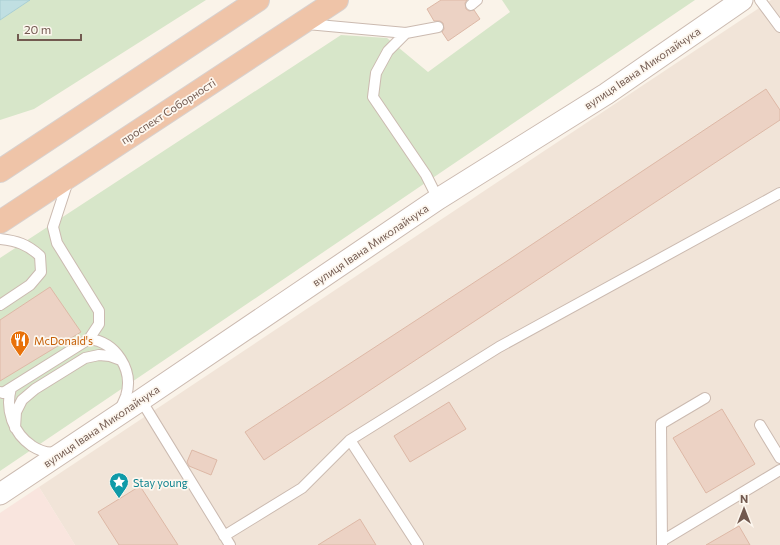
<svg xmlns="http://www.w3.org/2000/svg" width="780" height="545" font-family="Commissioner,sans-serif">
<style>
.residential{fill:#f1e4d8}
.commercial{fill:#f9e5de}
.green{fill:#d7e6c9}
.water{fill:#c0dfe2;stroke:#a7ced2}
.building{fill:#ecd2c4;stroke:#ddb8a6}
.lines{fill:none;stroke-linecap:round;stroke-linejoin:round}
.service-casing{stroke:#cbbab0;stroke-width:12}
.minor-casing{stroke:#cbbab0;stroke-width:23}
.trunk-casing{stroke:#d8d1ce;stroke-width:24}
.service{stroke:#fff;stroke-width:10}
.minor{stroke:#fff;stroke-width:21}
.trunk{stroke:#efc4a8;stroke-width:22}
.labels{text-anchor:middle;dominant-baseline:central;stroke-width:3.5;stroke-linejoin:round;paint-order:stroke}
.street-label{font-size:11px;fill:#725a50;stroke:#fdf7ef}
.food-label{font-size:11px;fill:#c56008;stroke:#fdf7ef;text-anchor:start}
.culture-label{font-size:11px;fill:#0d838f;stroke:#fdf7ef;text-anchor:start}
</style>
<rect width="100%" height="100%" fill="#faf3e9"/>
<path class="residential" d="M771,0H780V545H75L39,487Z"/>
<path class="commercial" d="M39,487L75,545H0V513Z"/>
<path class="green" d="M30,0H206L34,109L0,120V20Z
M502,0H695L151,369L0,471V258L341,35L387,38L428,72L510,12Z"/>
<path class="water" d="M0,0H30L0,20Z"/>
<path class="building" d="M441,0H467L465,3L466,9L469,11L474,10L480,19L448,41L442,32L444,29L443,23L440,21H434L427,9Z
M766,89L780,110V120L264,460L245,432L507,261Z
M50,287L81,332L0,381V320Z
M449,402L466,429L410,462L394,436Z
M722,409L755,464L706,493L673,438Z
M192,450L217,460L211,475L189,466L187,462Z
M140,486L178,545H119L98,512Z
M360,519L376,545H318Z
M739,526L750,545H706Z"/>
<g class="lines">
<g class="service-casing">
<path id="service" d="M760,0L780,27
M471,5L477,0
M307,24L406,33L438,27
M406,33L388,51L376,73L373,97L426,175L438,199
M0,239C17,241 27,244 40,256L41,272L30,285L0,305
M89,339C116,342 134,370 126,396C124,401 122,406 119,411
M11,388C5,410 13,433 32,446C40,451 47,454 56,452
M0,392L3,393L89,339L99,324V311L57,243L53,227L68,181
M141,400L230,545
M760,425L780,458
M15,428L16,412L22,400L35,389L85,358L99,355L110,356L121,360
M350,440L418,545
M224,536L302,488L350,440L499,347L780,193
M662,541L780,470
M662,545L661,424L705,398"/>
</g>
<g class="minor-casing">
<path id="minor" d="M0,494L141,400L438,199L606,94L742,0"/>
</g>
<g class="trunk-casing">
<path id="trunk" d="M0,171L258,0
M0,222L337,0"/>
</g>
<use href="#service" class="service"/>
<use href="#minor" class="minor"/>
<use href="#trunk" class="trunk"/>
</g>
<defs>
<g id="restaurant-pin" transform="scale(1)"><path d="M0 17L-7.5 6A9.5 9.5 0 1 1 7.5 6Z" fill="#e8710a" stroke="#fdf7ef"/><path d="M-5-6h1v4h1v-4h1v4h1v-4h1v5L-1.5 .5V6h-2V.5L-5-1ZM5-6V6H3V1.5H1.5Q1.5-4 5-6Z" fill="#fff"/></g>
<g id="sight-pin" transform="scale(1)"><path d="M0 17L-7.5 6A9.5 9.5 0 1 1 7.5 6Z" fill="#0f9aa8" stroke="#fdf7ef"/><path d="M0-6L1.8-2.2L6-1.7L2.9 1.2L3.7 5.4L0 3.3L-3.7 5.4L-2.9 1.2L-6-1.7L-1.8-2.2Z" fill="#fff"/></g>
</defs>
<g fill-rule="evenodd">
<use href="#restaurant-pin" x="20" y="340"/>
<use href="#sight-pin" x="119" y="482"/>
</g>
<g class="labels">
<g class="street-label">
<text transform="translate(642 68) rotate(-34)">вулиця Івана Миколайчука</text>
<text transform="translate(168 111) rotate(-33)">проспект Соборності</text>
<text transform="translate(370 245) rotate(-34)">вулиця Івана Миколайчука</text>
<text transform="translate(101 426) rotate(-34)">вулиця Івана Миколайчука</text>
</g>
<g class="food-label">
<text x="34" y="340">McDonald's</text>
</g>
<g class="culture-label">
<text x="133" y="482">Stay young</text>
</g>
</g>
<g transform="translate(744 509)" stroke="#fdf7ef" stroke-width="3" paint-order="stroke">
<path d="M0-3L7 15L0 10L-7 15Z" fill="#725a50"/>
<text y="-6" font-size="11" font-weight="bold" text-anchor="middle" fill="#725a50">N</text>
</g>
<path d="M18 34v6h63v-6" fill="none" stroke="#725a50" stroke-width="2"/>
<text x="24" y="34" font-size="12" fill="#725a50" stroke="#fdf7ef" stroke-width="3" paint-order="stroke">20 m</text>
</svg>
